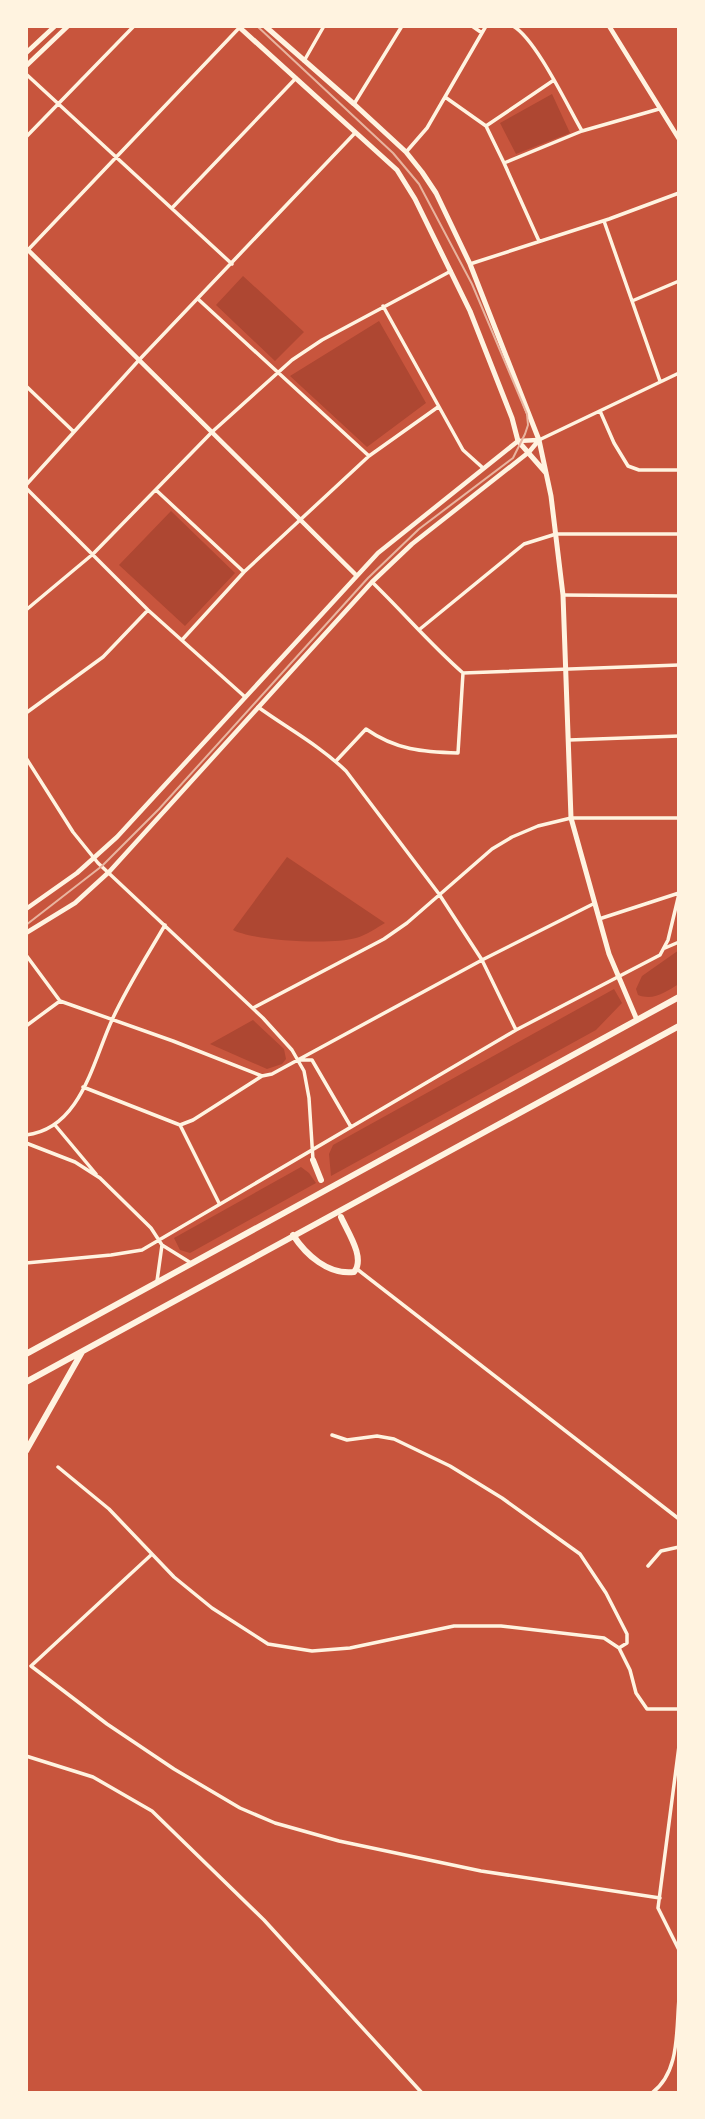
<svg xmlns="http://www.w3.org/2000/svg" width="705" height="2119" font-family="'IBM Plex Sans',sans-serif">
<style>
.green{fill:#ae4732}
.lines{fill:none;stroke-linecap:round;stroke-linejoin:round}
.minor{stroke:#fff3e0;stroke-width:3.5}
.tertiary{stroke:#fff3e0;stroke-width:4.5}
.secondary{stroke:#fff3e0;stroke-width:5}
.trunk{stroke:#fff3e0;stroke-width:6}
.tram{stroke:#e9b49f;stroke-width:2}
</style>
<rect width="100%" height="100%" fill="#c8553d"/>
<path class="green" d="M552,94L570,133L516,154L500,123Z
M243,276L304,332L275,361L216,305Z
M379,321L426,403L367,447L290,376Z
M171,511L235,573L185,626L119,565Z
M287,857L385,923C376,928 367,935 356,938C332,945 254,941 233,930Z
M679,950V984C665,992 654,1001 638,995L636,989L642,976Z
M614,989L622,1003L596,1030L331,1176L329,1154L333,1145Z
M253,1020L284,1049L286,1059L282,1064L267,1069L210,1044Z
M301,1167L309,1173L316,1183L190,1253L180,1250L174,1238Z"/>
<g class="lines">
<path class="minor" d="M472,26L482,33
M513,26C536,39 568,107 582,131
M304,61L324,26
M26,74L232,264
M445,97L486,126L504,163L582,131L659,109
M354,104L402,26
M486,126L554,80
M26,137L134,26
M407,151L427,128L486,26
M504,163L539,241
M172,208L296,78
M604,221L660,381
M26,252L240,27
M470,264L609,219L679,193
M198,299L369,456
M632,301L679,281
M383,306L463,450L483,468
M26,386L74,432
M600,411L614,443L628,466L639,470H679
M539,440L679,373
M26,485L139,360L355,133
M26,488L148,610L244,696
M156,490L244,572
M372,582C403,612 431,645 463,673L679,665
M563,595L679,596
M26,610L93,554L212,432L292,360L322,340L451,271
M420,629L524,544L556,534H679
M182,640L244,572L369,456L438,407
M258,707C287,728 319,745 346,771L439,894L482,960L516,1030
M26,713L103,657L148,610
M569,740L679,736
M26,758L73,832L98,863L263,1018L292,1050L304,1071L309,1098L313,1160
M336,761L366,729C396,750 423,752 458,753L463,673
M599,919L679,893
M665,948L679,942
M26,955L60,1001L173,1041L262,1076L272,1074L482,960L595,903
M253,1008L384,939L407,923L492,849L512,837L538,826L571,818H679
M26,1026L60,1001
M300,1060H312L351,1127
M83,1087L180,1125L193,1120L262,1076
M55,1125L96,1174
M180,1125L219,1203
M26,1135C81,1129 93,1061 112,1020C127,987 147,956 165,925
M26,1143L75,1162L100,1178L151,1228L162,1245L191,1263
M26,1263L111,1255L142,1250L516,1030L660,955L668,940L679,894
M357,1269L679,1519
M157,1281L162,1245
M332,1435L347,1440L377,1436L394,1439L450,1466L502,1498L580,1554L606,1593L627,1634V1643L619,1648
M58,1467L109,1509L174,1577L212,1608L268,1644L312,1651L350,1648L454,1626H501L604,1638L619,1648L630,1670L636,1693L647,1709H679
M151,1555L31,1666L107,1724L174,1769L240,1808L275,1823L339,1841L481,1871L660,1898
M648,1566L661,1551L679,1547
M679,1746L658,1908L679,1950
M26,1756L93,1777L152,1811L264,1920L422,2093
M652,2093C680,2072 676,2031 679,1999"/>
<path class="tertiary" d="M609,26L679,139
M26,53L55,26
M26,66L68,26
M26,248L356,575
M26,909L77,873L117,837L378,553L518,441L538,440
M26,933L75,903L109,872L372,582L412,544L529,452L539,440"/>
<path class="secondary" d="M238,26L397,170L415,199L470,311L512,418L518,441L546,473
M265,26L354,104L406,152L422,172L436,193L470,264L539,440L551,496L563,595L571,818L609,954L637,1020"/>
<path class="trunk" d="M313,1160L321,1180
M293,1235C306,1255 328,1275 354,1272C366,1258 347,1231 341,1217
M26,1354L679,997
M26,1382L679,1026
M26,1451L82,1352"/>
<path class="tram" d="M26,925L102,866L159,809L368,578L419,529L513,458L525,434L528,425L527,414L472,284L419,184L393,153L257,26"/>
</g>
<rect width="705" height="2119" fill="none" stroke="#fff3e0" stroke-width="56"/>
</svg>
